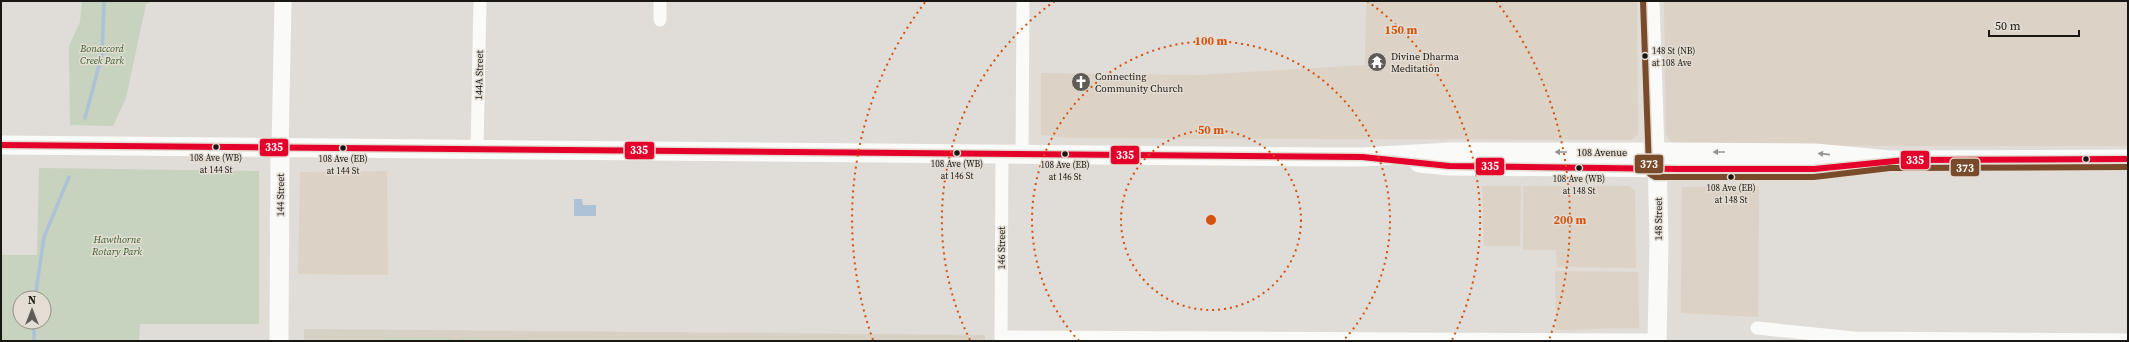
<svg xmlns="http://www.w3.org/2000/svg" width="2129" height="342" font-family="'Source Serif 4',serif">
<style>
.commercial{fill:#ddd2c6}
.built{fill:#d7d0c5}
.green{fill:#c7d2bf;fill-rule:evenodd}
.water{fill:#aec2d7}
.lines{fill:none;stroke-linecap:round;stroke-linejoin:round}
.stream{stroke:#aec2d7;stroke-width:3.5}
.minor{stroke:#fafaf9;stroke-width:13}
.tertiary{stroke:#fafaf9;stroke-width:17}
.secondary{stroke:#fafaf9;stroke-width:19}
.bus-1-casing{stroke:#e4ddd3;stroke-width:9}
.bus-2-casing{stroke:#e4ddd3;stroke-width:9}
.bus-1{stroke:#e4002b;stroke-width:6}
.bus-2{stroke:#7a4b2a;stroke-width:6}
.oneway{fill:#959492}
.ring{fill:none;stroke:#d3520d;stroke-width:2;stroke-dasharray:2 4}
.bus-dot{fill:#191713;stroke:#e4ddd3;stroke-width:1.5}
.labels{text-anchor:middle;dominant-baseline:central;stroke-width:3;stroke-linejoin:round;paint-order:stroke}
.bus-label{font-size:9px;fill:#191713;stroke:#e4ddd3}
.park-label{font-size:10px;font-style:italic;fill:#385d2b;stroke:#e4ddd3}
.poi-label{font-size:10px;fill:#191713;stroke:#e4ddd3;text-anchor:start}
.street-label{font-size:10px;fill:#191713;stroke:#e4ddd3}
.centre{fill:#d3520d;stroke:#e4ddd3;stroke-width:2}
.ring-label{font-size:12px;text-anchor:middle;font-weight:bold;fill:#d3520d;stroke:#e4ddd3;stroke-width:3;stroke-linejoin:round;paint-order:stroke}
.line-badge{stroke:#e4ddd3;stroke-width:1.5}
.badge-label{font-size:11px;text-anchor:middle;font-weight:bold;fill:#fff}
</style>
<rect width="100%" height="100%" fill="#e0dcd7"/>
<path class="commercial" d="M1366,1H1637L1638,134L1631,140L1072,138L1041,135V73L1198,75L1365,65Z
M1664,1H2128V146H1906L1674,144L1669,140L1666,133Z
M387,171L388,275L298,274L300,172Z
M1482,186H1521L1520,246H1484Z
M1523,186H1629L1635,191L1636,268L1557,267L1556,250H1523Z
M1759,186L1758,317L1681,313L1682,187Z
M1555,271L1638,272L1639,328L1556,330Z"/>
<path class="built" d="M304,329L985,335V341H304Z"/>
<path class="green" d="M82,1H154L146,4L126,98L113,126L70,125L69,46L80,22Z
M39,168L259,171V324H140L139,341H1V255H37ZM20,298H44V322H20Z
M382,338H453V341H382Z
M459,338L533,339V341H459Z"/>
<path class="water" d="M574,199H582L583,205H596V216H574Z"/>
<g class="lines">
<path class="stream" d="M85,118L102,54L104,1
M35,298L44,237L69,177
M34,322V341"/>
<path class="minor" d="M660,20V1
M477,150L480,1
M1022,155L1023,1
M1757,328L1854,338L2128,340
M1001,337L1657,340
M1001,341L1002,155"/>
<path class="tertiary" d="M1651,1L1656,152
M280,149L283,1"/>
<path class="secondary" d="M1,145L1315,157H1362L1450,152H1674L1815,153L1890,160
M1657,156L1659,243L1657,341
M1419,163L1449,166L1814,169L1890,160L2128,159
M279,341L280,149"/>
<g class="bus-1-casing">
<path id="bus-1" d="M1,145L1362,157L1449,166L1678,169H1814L1906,160L2128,159"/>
</g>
<g class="bus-2-casing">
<path id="bus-2" d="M1643,1L1649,169L1650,174L1655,177H1814L1890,168L2128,167"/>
</g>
<use href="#bus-1" class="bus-1"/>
<use href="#bus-2" class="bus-2"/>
</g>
<defs><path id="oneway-solid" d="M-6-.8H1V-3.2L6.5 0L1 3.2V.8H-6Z"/></defs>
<g class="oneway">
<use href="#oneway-solid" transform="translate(1561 152) rotate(180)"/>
<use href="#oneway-solid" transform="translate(1719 152) rotate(-180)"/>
<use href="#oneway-solid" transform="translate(1824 154) rotate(-174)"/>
</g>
<g class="ring">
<circle cx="1211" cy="220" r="90"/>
<path d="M1079 341A179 179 0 1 1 1343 341"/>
<path d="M970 340A269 269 0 0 1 1055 1M1367 1A269 269 0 0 1 1452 340"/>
<path d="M873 340A359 359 0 0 1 926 1M1496 1A359 359 0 0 1 1549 340"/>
</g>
<defs>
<g id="temple-disc" transform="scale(1)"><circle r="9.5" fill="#5f5c58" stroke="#e4ddd3"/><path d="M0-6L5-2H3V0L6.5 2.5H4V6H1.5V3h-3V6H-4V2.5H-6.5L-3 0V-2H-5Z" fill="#fff"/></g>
<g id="church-disc" transform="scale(1)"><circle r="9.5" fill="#5f5c58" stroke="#e4ddd3"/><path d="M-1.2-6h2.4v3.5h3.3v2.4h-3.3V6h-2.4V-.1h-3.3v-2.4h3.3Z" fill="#fff"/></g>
</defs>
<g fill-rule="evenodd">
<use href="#temple-disc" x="1377" y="62"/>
<use href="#church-disc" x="1081" y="82"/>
</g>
<g class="bus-dot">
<circle cx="1645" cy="56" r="3.5"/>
<circle cx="216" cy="147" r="3.5"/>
<circle cx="343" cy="148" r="3.5"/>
<circle cx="957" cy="153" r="3.5"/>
<circle cx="1065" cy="154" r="3.5"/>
<circle cx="2086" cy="159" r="3.5"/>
<circle cx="1579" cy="168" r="3.5"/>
<circle cx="1731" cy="177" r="3.5"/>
</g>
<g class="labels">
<g class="bus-label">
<text x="1652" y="51" text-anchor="start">148 St (NB)<tspan x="1652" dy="12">at 108 Ave</tspan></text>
<text x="216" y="158">108 Ave (WB)<tspan x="216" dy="12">at 144 St</tspan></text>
<text x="343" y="159">108 Ave (EB)<tspan x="343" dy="12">at 144 St</tspan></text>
<text x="957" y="164">108 Ave (WB)<tspan x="957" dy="12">at 146 St</tspan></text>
<text x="1065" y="165">108 Ave (EB)<tspan x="1065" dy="12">at 146 St</tspan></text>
<text x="1579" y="179">108 Ave (WB)<tspan x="1579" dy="12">at 148 St</tspan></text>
<text x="1731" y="188">108 Ave (EB)<tspan x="1731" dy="12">at 148 St</tspan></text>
</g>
<g class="park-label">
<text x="102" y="48">Bonaccord<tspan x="102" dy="12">Creek Park</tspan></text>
<text x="117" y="239">Hawthorne<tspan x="117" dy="12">Rotary Park</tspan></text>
</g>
<g class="poi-label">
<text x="1391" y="56">Divine Dharma<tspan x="1391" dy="12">Meditation</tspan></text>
<text x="1095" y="76">Connecting<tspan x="1095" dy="12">Community Church</tspan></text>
</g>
<g class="street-label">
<text transform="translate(479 75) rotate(-89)">144A Street</text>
<text x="1602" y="152">108 Avenue</text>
<text transform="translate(280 195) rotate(-90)">144 Street</text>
<text transform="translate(1658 219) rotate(-90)">148 Street</text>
<text transform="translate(1001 248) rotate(-90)">146 Street</text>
</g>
</g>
<circle cx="1211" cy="220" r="6" class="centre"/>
<g class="ring-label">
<text x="1401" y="34">150 m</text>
<text x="1211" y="45">100 m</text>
<text x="1211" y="134">50 m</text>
<text x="1570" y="224">200 m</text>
</g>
<g class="line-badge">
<rect x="259" y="138" width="30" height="19" rx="4" fill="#e4002b"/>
<rect x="624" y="141" width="31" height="19" rx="4" fill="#e4002b"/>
<rect x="1110" y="145" width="30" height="20" rx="4" fill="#e4002b"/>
<rect x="1900" y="150" width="30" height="20" rx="4" fill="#e4002b"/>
<rect x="1634" y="154" width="30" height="20" rx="4" fill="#7a4b2a"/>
<rect x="1475" y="157" width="30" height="19" rx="4" fill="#e4002b"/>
<rect x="1950" y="158" width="30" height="19" rx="4" fill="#7a4b2a"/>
</g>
<g class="badge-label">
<text x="274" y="151">335</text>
<text x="639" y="154">335</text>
<text x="1125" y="159">335</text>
<text x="1915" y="164">335</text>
<text x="1649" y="168">373</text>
<text x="1490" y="170">335</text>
<text x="1965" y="172">373</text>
</g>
<rect width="2129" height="342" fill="none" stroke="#191713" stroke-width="4"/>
<g transform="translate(32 310)"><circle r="19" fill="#e4ddd3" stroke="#938e86"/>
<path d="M0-3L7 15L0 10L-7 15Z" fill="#5f5c58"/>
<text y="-6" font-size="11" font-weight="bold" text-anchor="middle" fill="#191713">N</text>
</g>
<path d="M1989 30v6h90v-6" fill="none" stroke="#191713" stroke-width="2"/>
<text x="1995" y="30" font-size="12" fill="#191713" stroke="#e4ddd3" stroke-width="3" paint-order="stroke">50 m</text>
</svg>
